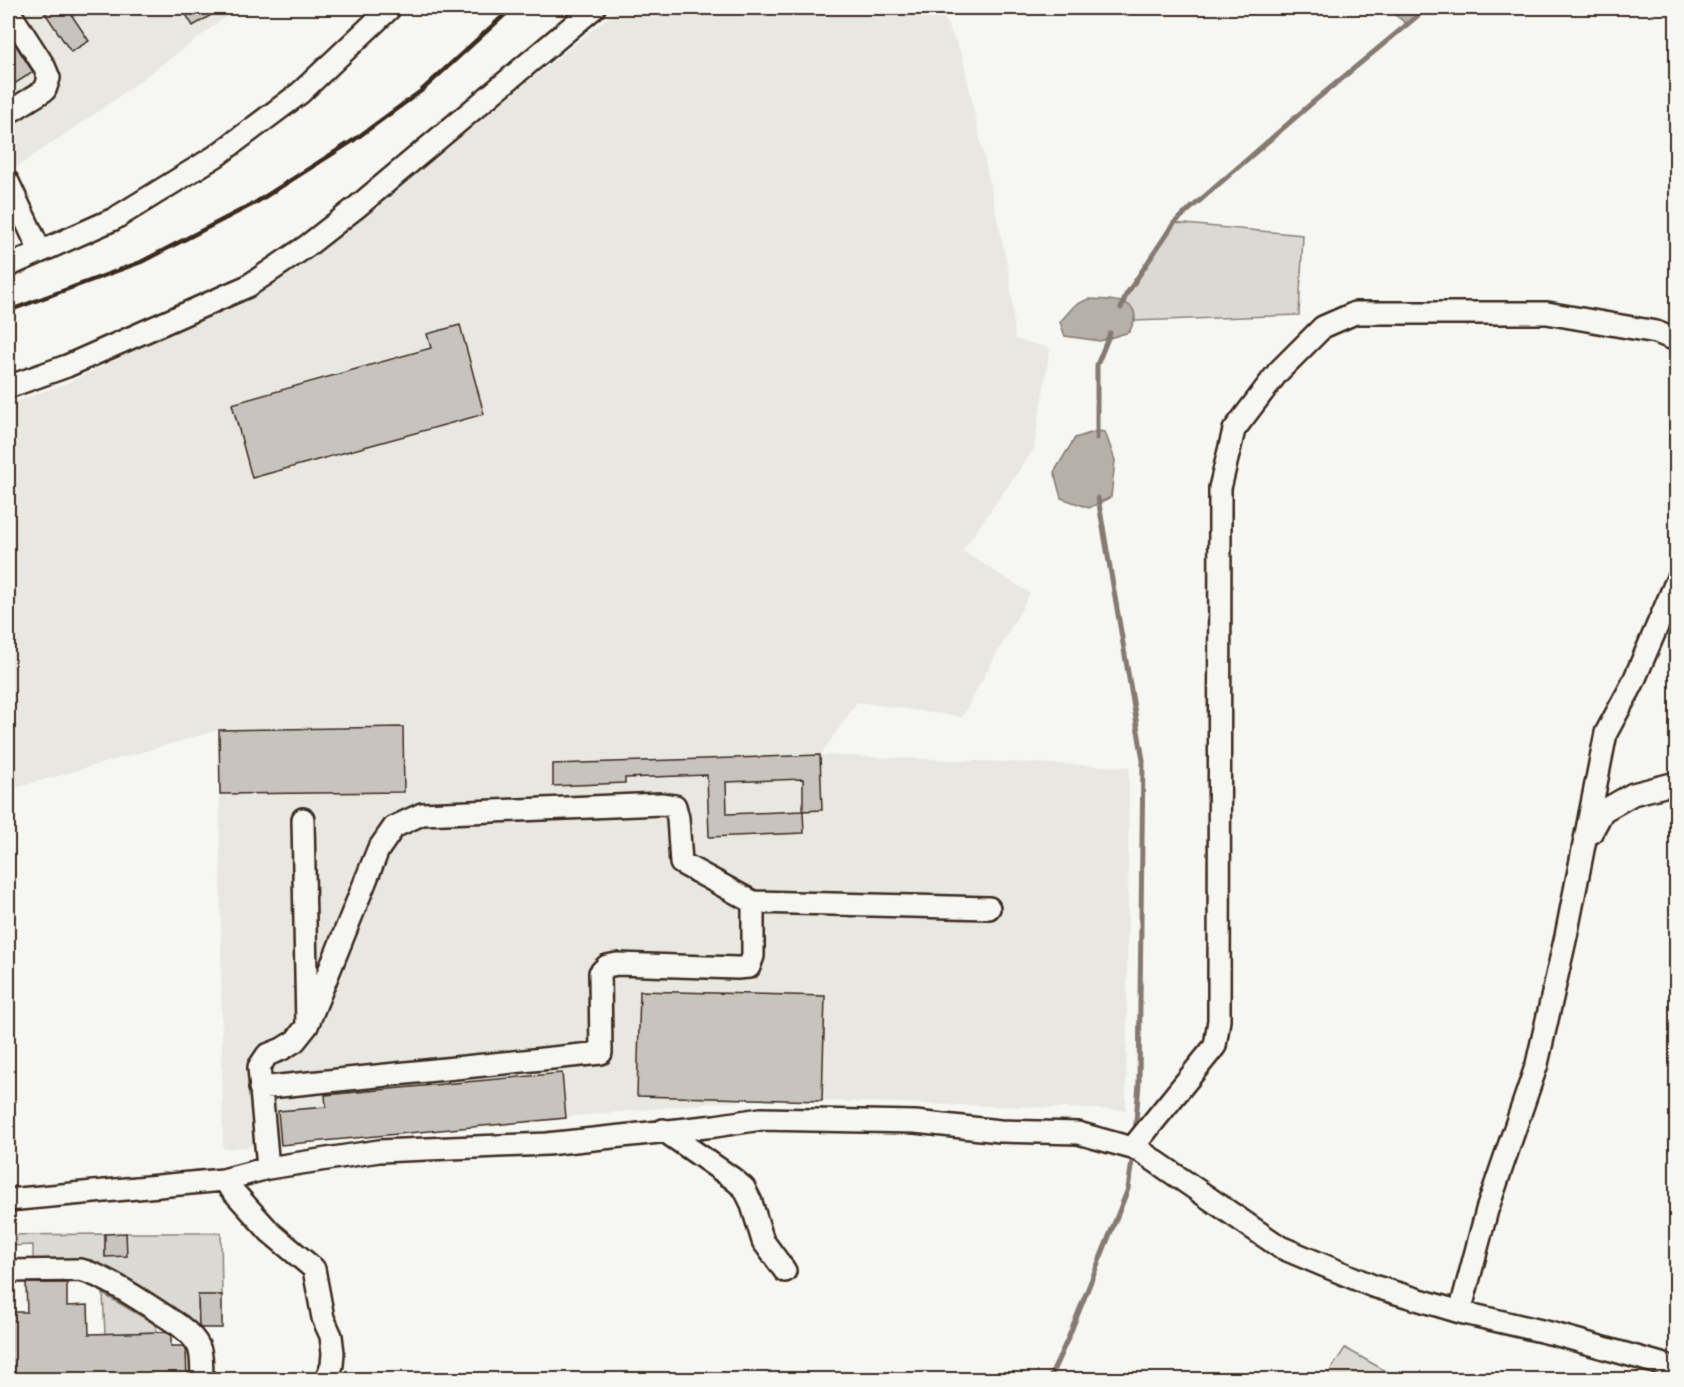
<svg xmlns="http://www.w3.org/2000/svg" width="1684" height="1387" font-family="Caveat,sans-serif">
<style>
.built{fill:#e8e7e2}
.green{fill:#dad9d3;stroke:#8a8278;stroke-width:1.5}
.water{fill:#b6b0a9;stroke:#857a71;stroke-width:1.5}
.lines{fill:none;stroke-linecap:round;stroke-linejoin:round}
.stream{stroke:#857a71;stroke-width:5}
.building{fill:#c8c3be;stroke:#3b2a1e;stroke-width:1.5;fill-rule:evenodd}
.minor-casing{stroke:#3b2a1e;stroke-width:26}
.minor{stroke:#f6f6f2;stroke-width:21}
.rail{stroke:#3b2a1e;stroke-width:4.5}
</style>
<rect width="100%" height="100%" fill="#f6f6f2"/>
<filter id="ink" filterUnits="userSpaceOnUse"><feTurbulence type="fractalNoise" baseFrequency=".0167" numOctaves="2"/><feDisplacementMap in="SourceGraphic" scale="12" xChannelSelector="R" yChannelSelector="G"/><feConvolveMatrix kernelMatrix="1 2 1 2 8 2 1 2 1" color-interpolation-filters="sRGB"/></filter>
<g filter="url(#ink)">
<path class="built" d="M8,8H238L106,106L8,173Z
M619,8H939L962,55L1010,278L1015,339L1050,348L1034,449L962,551L1030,593L962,717L857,702L820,755L1129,767L1126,1110L757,1099L223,1149L219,730L8,790V404L67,383L269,286L417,172Z"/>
<path class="green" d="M1174,223L1303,235L1299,315L1135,321C1135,311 1132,307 1123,302Z
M126,1233H221L222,1295H198L199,1328L92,1260L33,1261V1245L8,1246V1235L105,1234V1256H126Z
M103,1294L153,1323L156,1327V1332L105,1334Z
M1345,1348L1400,1379H1325Z"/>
<path class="water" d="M1386,8H1427L1407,24Z
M1088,299C1111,300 1149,298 1129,332L1100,341L1065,336L1060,322L1074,306Z
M1097,431L1105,432L1115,460L1111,497L1089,508L1061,498L1054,472L1075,438Z"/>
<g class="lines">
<path class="stream" d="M1121,308L1126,295L1174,223L1312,103L1427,8
M1097,438V365L1110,333
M1098,498L1143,760L1139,1083L1135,1133
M1049,1380L1069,1336L1128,1189L1133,1154"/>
</g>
<path class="building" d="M54,8H67L89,41L71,52L45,13Z
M182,8H223L193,26Z
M8,33L33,72L8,88Z
M460,325L484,414L252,478L232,404L431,348L427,334Z
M403,727L404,792L220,794L219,730Z
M820,755L822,810L803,811L804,833L709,837L707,775L625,778V783L553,786V764ZM803,779V811L727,814L726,782Z
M640,991L825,996L822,1101L637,1096Z
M562,1073L566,1118L281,1145L278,1111L326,1107L325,1095Z
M126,1233L127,1256L105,1257V1234Z
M26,1283H67V1306L88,1305L89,1334L165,1332L171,1335V1346H183L186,1350L187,1380H8V1312H27Z
M198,1295H222V1328H201L199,1326Z"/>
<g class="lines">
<g class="minor-casing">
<path id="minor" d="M8,10L44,66L49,78L45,90L8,113
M8,182L40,251
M8,266L114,219L216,156L300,93L390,8
M8,387L67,366L248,286L307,246L358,206L594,8
M1591,833L1603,811L1633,794L1676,783
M307,1026L378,850L394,827L422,814L661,804L675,806L678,818L681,863L753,902
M260,1088L601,1053L600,973L607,966L617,964L737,968L749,967L753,956V902L989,908
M663,1130L732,1178L744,1188L751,1202L763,1241L785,1271
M1133,1147L1215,1046L1219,1020L1220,488L1234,430L1278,372L1323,327L1355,313H1547L1656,332L1676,340
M268,1168L259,1067L267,1055L282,1049L295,1041L307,1026L303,819
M223,1180L270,1232L314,1269L323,1318L331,1336L333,1353L332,1365L326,1380
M8,1200L223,1180L268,1168L379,1151L547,1144L715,1126L761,1119L915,1122L1000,1131L1078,1133L1139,1150L1280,1247L1373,1286L1460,1312L1554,1334L1676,1368
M8,1271L79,1270C103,1273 157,1311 180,1326C204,1345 201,1351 202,1380
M1460,1312L1487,1210L1537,1064L1566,936L1606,733L1632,685L1676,582"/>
</g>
<use href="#minor" class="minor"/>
<path class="rail" d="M8,311L141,262L255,203L354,140L421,91L512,8"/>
</g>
</g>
<rect width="1684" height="1387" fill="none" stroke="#f6f6f2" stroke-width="30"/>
<rect x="15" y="15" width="1654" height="1357" fill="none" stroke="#3b2a1e" stroke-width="2" filter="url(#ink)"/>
</svg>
